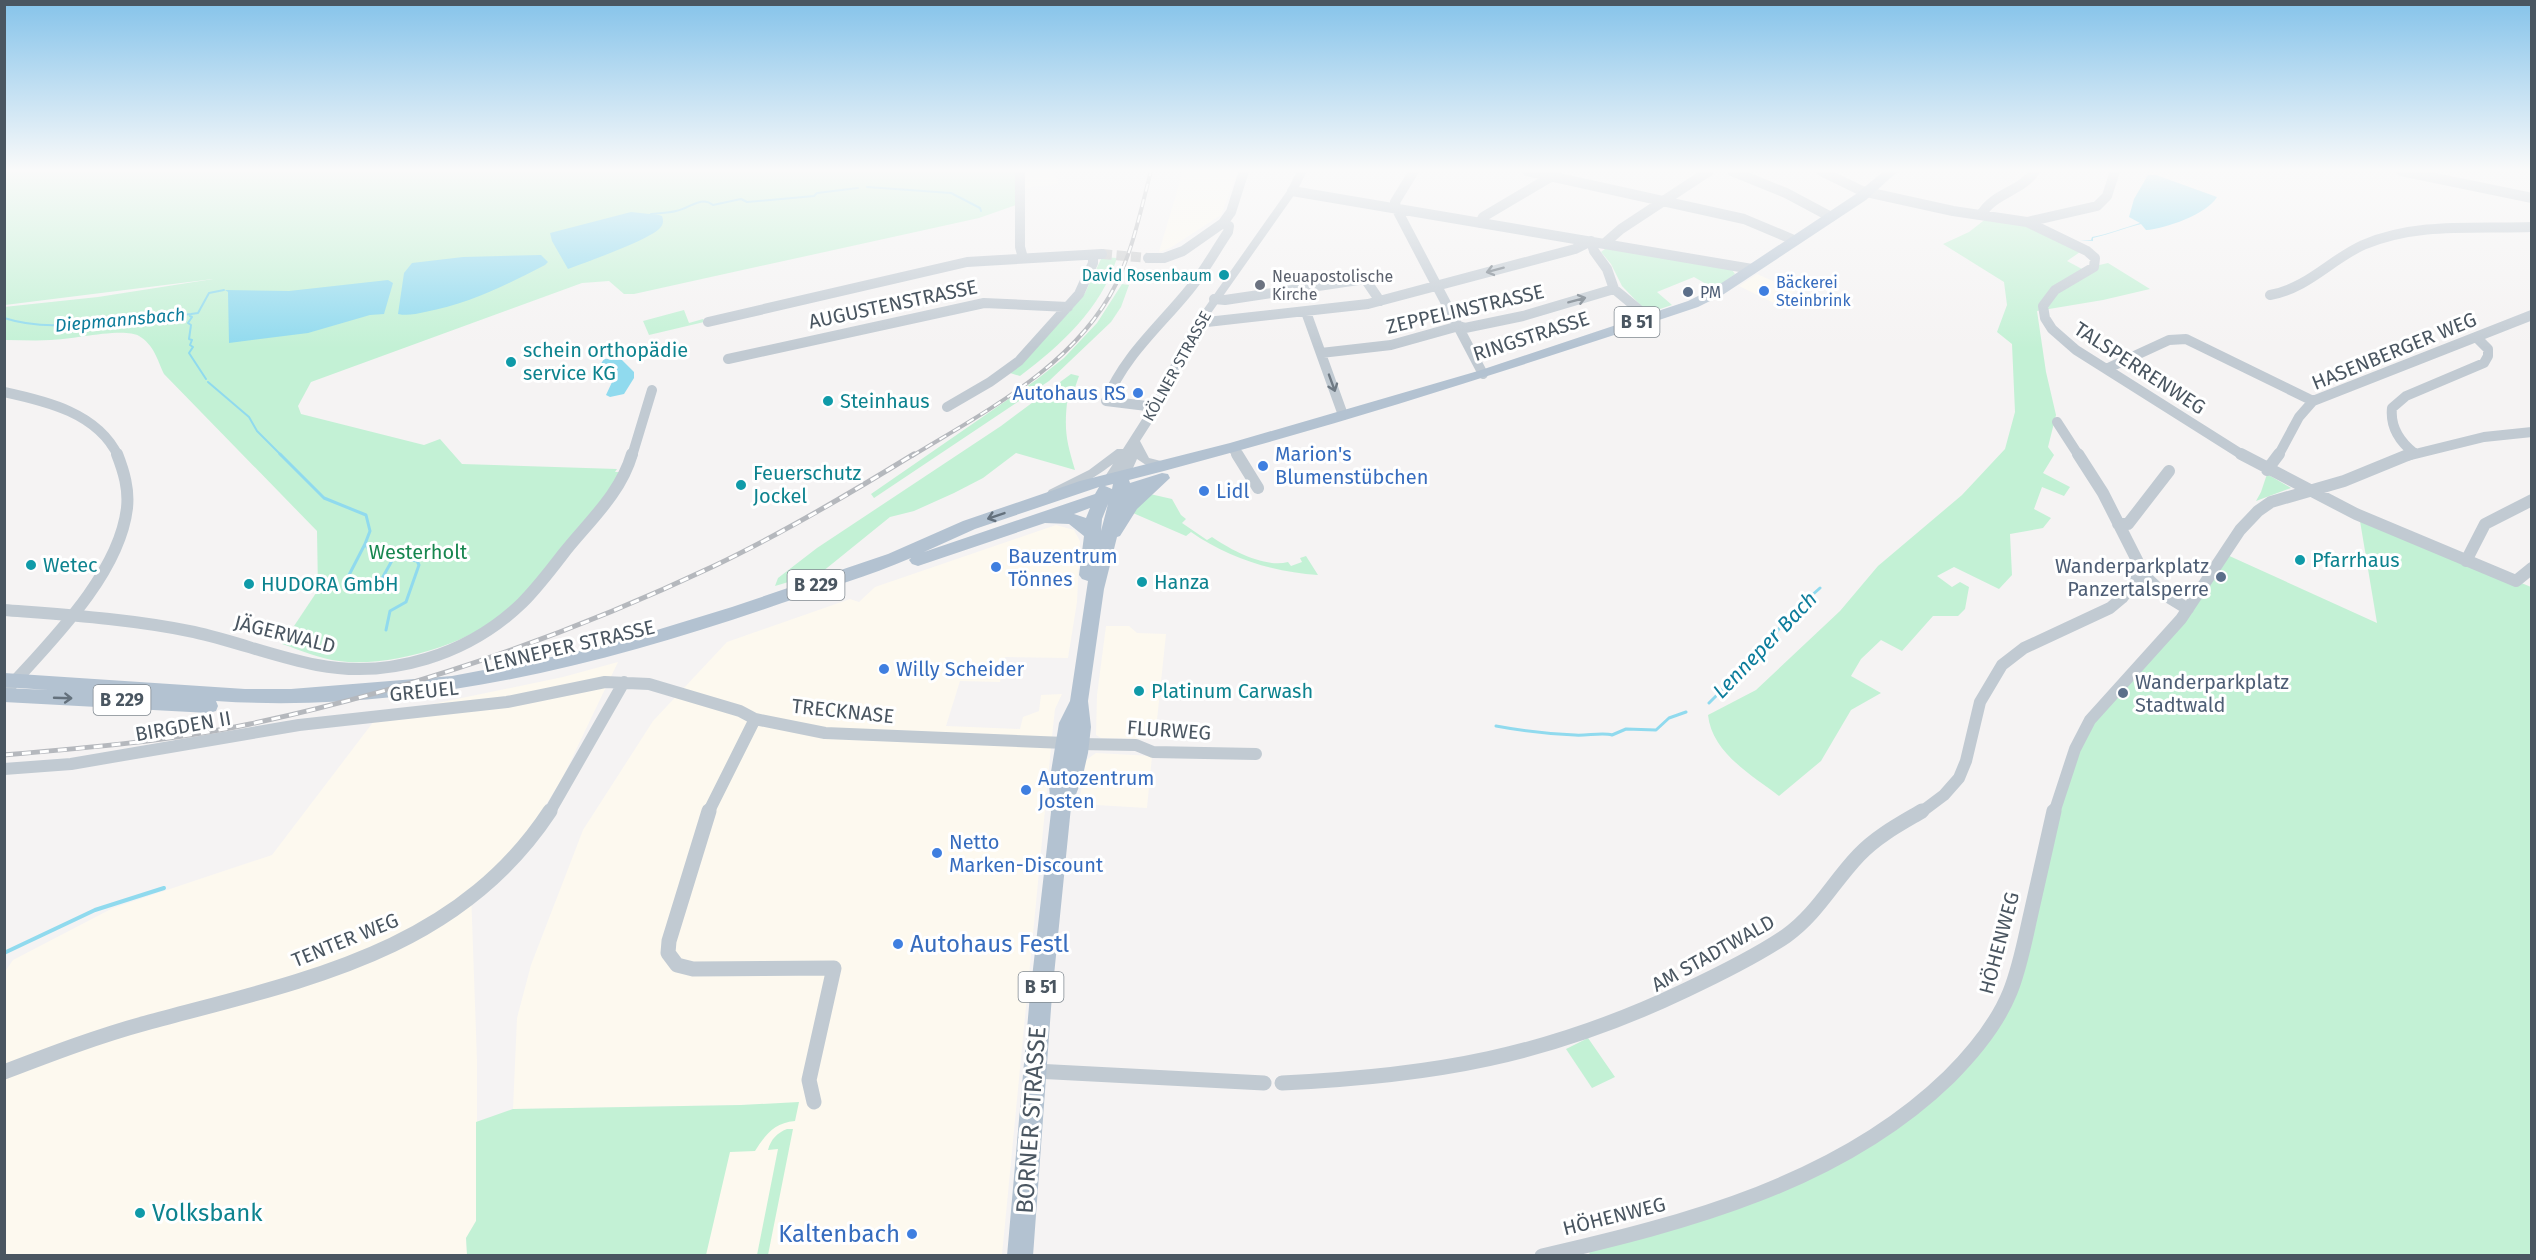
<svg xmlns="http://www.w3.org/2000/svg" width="2536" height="1260" font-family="'Fira Sans',sans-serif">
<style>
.commercial{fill:#fdf9ef}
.green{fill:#c3f1d5}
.water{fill:#90daee}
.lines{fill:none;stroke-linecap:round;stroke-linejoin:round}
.stream-far2{stroke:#90daee;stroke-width:2}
.stream-far1{stroke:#90daee;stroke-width:3}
.stream{stroke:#90daee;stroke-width:4}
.minor-tunnel{stroke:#caccce;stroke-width:10;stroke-dasharray:10 4.5;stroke-linecap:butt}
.minor-far2{stroke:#c1cad2;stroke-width:10}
.minor-far1{stroke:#c1cad2;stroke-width:12}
.minor{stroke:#c1cad2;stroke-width:15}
.tertiary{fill:#c1cad2;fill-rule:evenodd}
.primary{fill:#b3c2d1;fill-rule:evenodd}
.rail-far1-casing{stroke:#b5b8bd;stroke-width:4}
.rail-casing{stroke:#b5b8bd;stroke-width:5}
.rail-far1{stroke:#fff;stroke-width:2;stroke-dasharray:8;stroke-linecap:butt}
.rail{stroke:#fff;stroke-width:3;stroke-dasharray:9;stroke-linecap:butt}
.oneway{stroke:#6e7983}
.oneway2{stroke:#64717d}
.culture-dot{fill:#0f9aa8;stroke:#fff;stroke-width:2}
.worship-dot{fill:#6b7280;stroke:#fff;stroke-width:2}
.shop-dot{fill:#3f7fe0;stroke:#fff;stroke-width:2}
.service-dot{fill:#5c6f8a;stroke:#fff;stroke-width:2}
.labels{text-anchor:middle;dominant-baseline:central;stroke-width:6;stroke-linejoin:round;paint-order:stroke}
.far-culture-label{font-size:16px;fill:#0d838f;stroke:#fff;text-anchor:end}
.far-worship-label{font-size:16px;fill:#5b616d;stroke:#fff;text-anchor:start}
.far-shop-label{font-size:16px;fill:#366cbe;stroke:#fff;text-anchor:start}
.far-service-label{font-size:16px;fill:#4e5e75;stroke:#fff;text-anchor:start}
.far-street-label{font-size:16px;fill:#4a5661;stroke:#fff}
.far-water-label{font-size:18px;font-style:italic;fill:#0c7c9b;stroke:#fff}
.shield{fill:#fff;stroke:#808990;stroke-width:1.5}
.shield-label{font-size:18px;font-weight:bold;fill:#4a5661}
.street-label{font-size:20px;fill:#4a5661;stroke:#fff}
.culture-label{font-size:20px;fill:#0d838f;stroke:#fff;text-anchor:start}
.shop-label{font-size:20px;fill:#366cbe;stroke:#fff;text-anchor:start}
.park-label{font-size:20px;fill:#17864f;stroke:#fff}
.service-label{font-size:20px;fill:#4e5e75;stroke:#fff;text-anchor:end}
.water-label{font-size:21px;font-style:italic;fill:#0c7c9b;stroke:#fff}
.near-shop-label{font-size:24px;fill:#366cbe;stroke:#fff;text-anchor:start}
.near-street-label{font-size:24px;fill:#4a5661;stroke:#fff}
.near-culture-label{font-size:24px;fill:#0d838f;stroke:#fff;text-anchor:start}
</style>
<rect width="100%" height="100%" fill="#f5f3f3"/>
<path class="commercial" d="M1023,171H1053L1059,184L1022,188Z
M1183,171H1238L1221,215L1170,248L1159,252Z
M1757,274L1795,291L1778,305L1739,286Z
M1056,525L1074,530L1080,541L1077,602L1068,658L1005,657L1000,682L960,681L946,726L1020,729L1023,717L1039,711L1041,695L1062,694L1055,709L1053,727L1002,1255H564L791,1104L513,1109L517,1018L531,965L583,830L653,721L727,642L850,599L859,602L875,587Z
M1106,626H1129L1137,633L1166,634L1155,739L1101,738L1096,735L1097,695Z
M618,662L562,779L528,833L471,891L477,1061V1192L476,1221L466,1238L467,1255L5,1256L4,973L13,960L113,908L272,855L374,721L423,706L563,677Z
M1096,753L1152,756L1147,808L1079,804L1086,760Z"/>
<path class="green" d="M5,171H1018L1016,205L979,218L634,294H624L609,281L582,283L311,382L298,406L301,414L424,445L440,439L462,464L617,469L615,472H620L622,477C587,520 550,572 509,609C471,644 390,668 339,661C320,659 300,650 282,644L318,590L317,531L164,374C157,359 154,345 139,336C123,327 71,340 51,340C36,341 20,340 5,340L4,307L98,297L213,279L5,305Z
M1987,218L2021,224L2080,252L2067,261L2082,269L2108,263L2150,289L2103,300L2037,311L2046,372L2056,415L2048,447L2054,455L2043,473L2070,487L2064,496L2042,487L2034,509L2051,518L2043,528L2010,534L2012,575L1999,589L1954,567L1937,576L1952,587L1960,582L1969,587L1965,609L1958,616H1933L1902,651L1881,640L1861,659L1851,676L1881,693L1851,710L1821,761L1779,796C1752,775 1712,753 1708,715L1756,690L1840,611L1878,566L1962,495L2005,449L2015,412L2012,344L1997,332L2007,305L2004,282L1943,244L1969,232Z
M1609,246L1730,267L1735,274L1715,289L1694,277L1657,292L1672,305L1648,313L1622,286L1611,264L1601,252Z
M1102,257L1117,258C1100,310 1062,344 1020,376L1010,373L1085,293Z
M1122,284L1129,285L1121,307L1111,322L1049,381L874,498L871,494L1036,380L1064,358L1097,323Z
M684,310L689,323L703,319L704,322L649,335L643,321Z
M1071,374L1079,376L1071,399L1067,403C1064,432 1067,443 1075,470L1016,453L983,478L954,493L914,511L890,517L822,572L775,586L778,578L817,548L1001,426Z
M2267,474L2291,488L2256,501L2261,492Z
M1150,494L1172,499L1181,515L1186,519L1182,523L1207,540L1212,537C1231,550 1264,568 1288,562L1291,566L1302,562L1300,558L1306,556L1318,575C1273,572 1228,558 1191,532L1186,536L1133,513Z
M2359,515L2531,587V1255L1590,1256L1588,1245L1742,1201L1899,1119L2000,1014L2055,807L2090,720L2181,619L2225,554L2377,623Z
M1588,1038L1615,1077L1592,1088L1566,1049Z
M799,1102L795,1121C774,1123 766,1134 755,1151L730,1152L706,1255H467L466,1238L476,1221V1122L513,1109L741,1105Z
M787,1129H793L768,1255H757L778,1149L768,1150C771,1139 777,1133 787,1129Z"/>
<path class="water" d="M2148,175H2156L2217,197C2207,214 2165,229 2146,230L2141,224C2125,228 2110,234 2093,238V241L2080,240H2091L2092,237C2109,234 2123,228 2140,223L2129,217L2134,199Z
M631,212L659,215L662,216C664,222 663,225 659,229C646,241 587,262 568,269L552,241L550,233Z
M541,255L548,262L545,265C506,285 469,304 425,312C416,314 407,316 398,314L404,273L412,263L463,257Z
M388,280L393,283L384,314L370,315L308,333L229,343L228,292L225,290L289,291Z
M620,358L634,372V378L624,394L610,397L606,395L613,380L597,370L604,359Z"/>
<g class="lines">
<path class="stream-far2" d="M867,187L951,193L980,208L981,211
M651,214C659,213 668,213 676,211C689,209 701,195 713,205L741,199L747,202L814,196L817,193L858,188
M190,316L192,317L188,323L191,325L189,339L192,340L190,345L193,347L189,353L206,379
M4,318C52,333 91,321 139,315C156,314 174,316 191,314L198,313L209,293L224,290
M208,382L249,417L257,431L282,456"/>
<path class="stream-far1" d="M280,454L324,498L366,515L370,531L365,544L367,547L394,557L417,561L419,565L406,602L390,611L386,630
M349,575L365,544
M375,591L394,557
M1709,703L1762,650L1791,614L1820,588
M1496,726C1523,731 1548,734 1575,735C1586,736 1603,732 1612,735L1626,729L1656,730L1669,718L1686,712"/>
<path class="stream" d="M4,953L95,910L164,888"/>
<path class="minor-tunnel" d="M1102,254L1148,258"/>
<path class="minor-far2" d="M1020,171V247L1023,258
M1414,171L1395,202L1396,208L1483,374
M1527,171L1744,219L1794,240
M1732,171L1786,193L1831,217
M1821,171L1862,191L1953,211L2027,222L2087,251L2095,258L2094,267L2055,290L2043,306L2045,318L2052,329L2076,350L2244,456
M2401,171L2532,198
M1292,191L1752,269
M1981,215C1993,193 2021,192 2035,171
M2027,222L2097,206L2107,196L2115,171
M1480,223L1483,217L1554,175
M1591,241L1594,251L1607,269L1614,289L1649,318
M1605,243L1621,229L1709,171
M1148,258H1164L1183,251L1223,223L1231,212L1244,171
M2270,295C2308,288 2330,260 2363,245C2417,222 2475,229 2532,227
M1214,299L1225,300L1365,279L1380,301
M1306,312L1343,415
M708,322L967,262L1102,254
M1198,323L1368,304L1575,249L1591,241
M1321,353L1391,345L1459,326L1465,328L1523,316L1614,289
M728,359L984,303L1068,307
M2106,369L2169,340L2186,339L2313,401
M4,392C46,401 98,413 118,456
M947,407L990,382L1019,361L1079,294L1093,263V255
M1155,407L1106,401C1124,356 1159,327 1189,290C1204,272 1215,251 1228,232L1229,226L1223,223
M2057,422L2079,456
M1233,448L1238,456
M2414,453C2399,441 2390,427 2392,408L2406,396L2484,363L2488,356V349L2477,338
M632,456L652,390
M2278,456L2299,417L2313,401L2532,315
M2407,456L2484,437L2532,432"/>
<path class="minor-far1" d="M1237,454L1258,488
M2078,454L2103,493L2145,576L2165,595L2188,609
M2241,454L2356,514L2516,581L2532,568
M2267,470L2279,454
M2118,524H2128L2169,471
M2466,561L2485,524L2532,500
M4,610C67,615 131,619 194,632C235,641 275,657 317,665C390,679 468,655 522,603C537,588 550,571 563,554C588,522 620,495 632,454
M4,693C48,644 119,576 127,508C129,489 124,472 117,454
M1079,744L1136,745L1153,752L1256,754
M4,769L71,764L299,725L507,702L605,682L649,684L740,711L755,719L825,733L1065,743
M549,813L624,682
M708,813L755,719
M1920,813L1944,795L1959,778L1966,761L1980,702L2002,665L2024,648L2110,608L2122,598L2138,577L2145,576
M2054,813L2075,749L2090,720L2181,619L2240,530L2258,511L2271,502L2344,481L2410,454"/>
<path class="minor" d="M709,811L669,941L668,953L677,965L693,969L834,968L809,1080L814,1102
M1035,1071L1264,1083
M4,1072C51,1054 98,1036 146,1023C299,981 456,954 550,811
M1282,1083C1433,1076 1548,1056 1686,990C1720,974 1755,957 1786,936C1817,914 1833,882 1859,855C1877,836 1900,824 1922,811
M1542,1256C1686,1223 1840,1183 1949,1077C1973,1053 1997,1024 2010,992C2019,970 2024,945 2029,922C2037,885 2046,848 2054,811"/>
<path class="tertiary" d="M1297,171H1307L1297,191L1197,333L1158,413L1140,441L1149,458L1169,463L1171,466L1169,469L1149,467L1137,459L1129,477H1121L1119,473L1114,481H1106L1104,478L1113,464C1101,473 1063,499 1049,496L1047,493L1049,490L1089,470L1117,449H1123L1146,413L1187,333L1287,191Z"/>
<path class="primary" d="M1884,171H1898L1866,200L1724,294L1698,307C1510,370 1321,431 1129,480L1130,483L1162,473L1168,474L1170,478L1137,509L1120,536L1117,537L1104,589L1088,701L1091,727L1088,753L1082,779L1071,807L1052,995L1033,1256H1007L1030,995L1051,812L1049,784L1059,723L1070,701L1088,581L1082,579L1079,575L1084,536L1069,524L1045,523L918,566L912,564L909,560L911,558C869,576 825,589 782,603C601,666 409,714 216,701L218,706L216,711L209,713L4,702V688L49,690L4,687V673L245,689H291L452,676L562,655L621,641L732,607L888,554L963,521L1080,481L1230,443L1478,371L1688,301L1714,288L1856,194ZM1113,484L1112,489L1105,486ZM1099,487L1095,494L924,552L975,529ZM1108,504L1101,531L1102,519ZM1090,508L1086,518L1074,514Z"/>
<g class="rail-far1-casing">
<path id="rail-far1" d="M912,456C986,411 1076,365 1116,284C1133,249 1141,209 1151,171"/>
</g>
<g class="rail-casing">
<path id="rail" d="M4,755C86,748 169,741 250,724C411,690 566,636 714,566C783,533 849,494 914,454"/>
</g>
<use href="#rail-far1" class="rail-far1"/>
<use href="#rail" class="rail"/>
</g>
<defs><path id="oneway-shaft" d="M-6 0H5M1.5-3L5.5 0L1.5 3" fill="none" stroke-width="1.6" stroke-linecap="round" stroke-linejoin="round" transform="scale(1.5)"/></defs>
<g class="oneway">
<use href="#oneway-shaft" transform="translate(1495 270) rotate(165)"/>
<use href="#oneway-shaft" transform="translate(1577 300) rotate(-15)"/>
<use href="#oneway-shaft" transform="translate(1332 383) rotate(70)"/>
</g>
<g class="oneway2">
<use href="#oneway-shaft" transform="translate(996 516) rotate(161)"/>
<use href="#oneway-shaft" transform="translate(63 698) rotate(2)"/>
</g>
<linearGradient id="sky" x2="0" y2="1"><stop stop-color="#85c3ea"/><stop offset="0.49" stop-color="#fafafa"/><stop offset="1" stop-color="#fafafa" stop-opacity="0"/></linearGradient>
<rect width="2536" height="348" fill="url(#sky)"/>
<g class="culture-dot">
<circle cx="1224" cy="275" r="6"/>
<circle cx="511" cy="362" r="6"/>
<circle cx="828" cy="401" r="6"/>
<circle cx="741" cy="485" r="6"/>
<circle cx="2300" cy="560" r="6"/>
<circle cx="31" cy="565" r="6"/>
<circle cx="1142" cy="582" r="6"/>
<circle cx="249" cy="584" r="6"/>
<circle cx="1139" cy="691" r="6"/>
<circle cx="140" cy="1213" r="6"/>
</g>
<circle class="worship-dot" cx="1260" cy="285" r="6"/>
<g class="shop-dot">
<circle cx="1764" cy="291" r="6"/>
<circle cx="1138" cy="393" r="6"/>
<circle cx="1263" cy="466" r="6"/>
<circle cx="1204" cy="491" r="6"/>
<circle cx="996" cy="567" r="6"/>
<circle cx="884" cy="669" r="6"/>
<circle cx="1026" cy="790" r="6"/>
<circle cx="937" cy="853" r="6"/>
<circle cx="898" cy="944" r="6"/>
<circle cx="912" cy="1234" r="6"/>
</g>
<g class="service-dot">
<circle cx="1688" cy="292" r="6"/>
<circle cx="2221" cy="577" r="6"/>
<circle cx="2123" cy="693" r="6"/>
</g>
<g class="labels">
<g class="far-culture-label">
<text x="1212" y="275">David Rosenbaum</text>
</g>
<g class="far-worship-label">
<text x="1272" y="276">Neuapostolische<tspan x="1272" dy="18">Kirche</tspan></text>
</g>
<g class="far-shop-label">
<text x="1776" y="282">Bäckerei<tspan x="1776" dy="18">Steinbrink</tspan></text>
</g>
<g class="far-service-label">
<text x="1700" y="292">PM</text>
</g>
<g class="far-street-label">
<text transform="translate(1177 366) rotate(-61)">KÖLNER STRASSE</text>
</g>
<g class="far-water-label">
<text transform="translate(120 320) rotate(-5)">Diepmannsbach</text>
</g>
<g class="shield">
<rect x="1614.5" y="307" width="45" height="30" rx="4.5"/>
<rect x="787.5" y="570" width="57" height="30" rx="4.5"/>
<rect x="93.5" y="685" width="57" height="30" rx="4.5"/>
<rect x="1018.5" y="972" width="45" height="30" rx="4.5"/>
</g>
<g class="shield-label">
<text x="1637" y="322">B 51</text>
<text x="816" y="585">B 229</text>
<text x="122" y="700">B 229</text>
<text x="1041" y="987">B 51</text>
</g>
<g class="street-label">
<text transform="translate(893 304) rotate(-12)">AUGUSTENSTRASSE</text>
<text transform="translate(1465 309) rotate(-13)">ZEPPELINSTRASSE</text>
<text transform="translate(1531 336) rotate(-18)">RINGSTRASSE</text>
<text transform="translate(2394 351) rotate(-22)">HASENBERGER WEG</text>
<text transform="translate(2140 368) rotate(33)">TALSPERRENWEG</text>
<text transform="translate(285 634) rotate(14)">JÄGERWALD</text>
<text transform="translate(569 646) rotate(-13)">LENNEPER STRASSE</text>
<text transform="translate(424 691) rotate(-6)">GREUEL</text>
<text transform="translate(843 711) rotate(6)">TRECKNASE</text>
<text transform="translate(183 726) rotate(-10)">BIRGDEN II</text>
<text transform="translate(1169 730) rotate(4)">FLURWEG</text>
<text transform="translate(345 940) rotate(-22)">TENTER WEG</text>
<text transform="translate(1999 943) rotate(-75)">HÖHENWEG</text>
<text transform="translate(1713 953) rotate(-29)">AM STADTWALD</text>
<text transform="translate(1614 1216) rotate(-14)">HÖHENWEG</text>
</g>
<g class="culture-label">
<text x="523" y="350">schein orthopädie<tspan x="523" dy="23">service KG</tspan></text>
<text x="840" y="401">Steinhaus</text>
<text x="753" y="473">Feuerschutz<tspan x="753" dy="23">Jockel</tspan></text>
<text x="2312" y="560">Pfarrhaus</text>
<text x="43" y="565">Wetec</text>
<text x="1154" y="582">Hanza</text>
<text x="261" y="584">HUDORA GmbH</text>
<text x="1151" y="691">Platinum Carwash</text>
</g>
<g class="shop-label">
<text x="1126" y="393" text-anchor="end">Autohaus RS</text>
<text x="1275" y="454">Marion's<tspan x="1275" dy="23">Blumenstübchen</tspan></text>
<text x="1216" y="491">Lidl</text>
<text x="1008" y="556">Bauzentrum<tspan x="1008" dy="23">Tönnes</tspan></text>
<text x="896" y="669">Willy Scheider</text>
<text x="1038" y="778">Autozentrum<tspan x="1038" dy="23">Josten</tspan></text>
<text x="949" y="842">Netto<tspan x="949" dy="23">Marken-Discount</tspan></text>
</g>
<g class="park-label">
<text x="418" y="552">Westerholt</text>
</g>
<g class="service-label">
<text x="2209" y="566">Wanderparkplatz<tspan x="2209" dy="23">Panzertalsperre</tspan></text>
<text x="2135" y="682" text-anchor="start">Wanderparkplatz<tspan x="2135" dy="23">Stadtwald</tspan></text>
</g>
<g class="water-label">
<text transform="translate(1765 645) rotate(-46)">Lenneper Bach</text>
</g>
<g class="near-shop-label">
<text x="910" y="944">Autohaus Festl</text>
<text x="900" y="1234" text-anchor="end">Kaltenbach</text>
</g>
<g class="near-street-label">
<text transform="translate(1031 1120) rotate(-86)">BORNER STRASSE</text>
</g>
<g class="near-culture-label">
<text x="152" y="1213">Volksbank</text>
</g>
</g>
<rect width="2536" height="1260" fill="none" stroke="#4a5661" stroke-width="12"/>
</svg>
